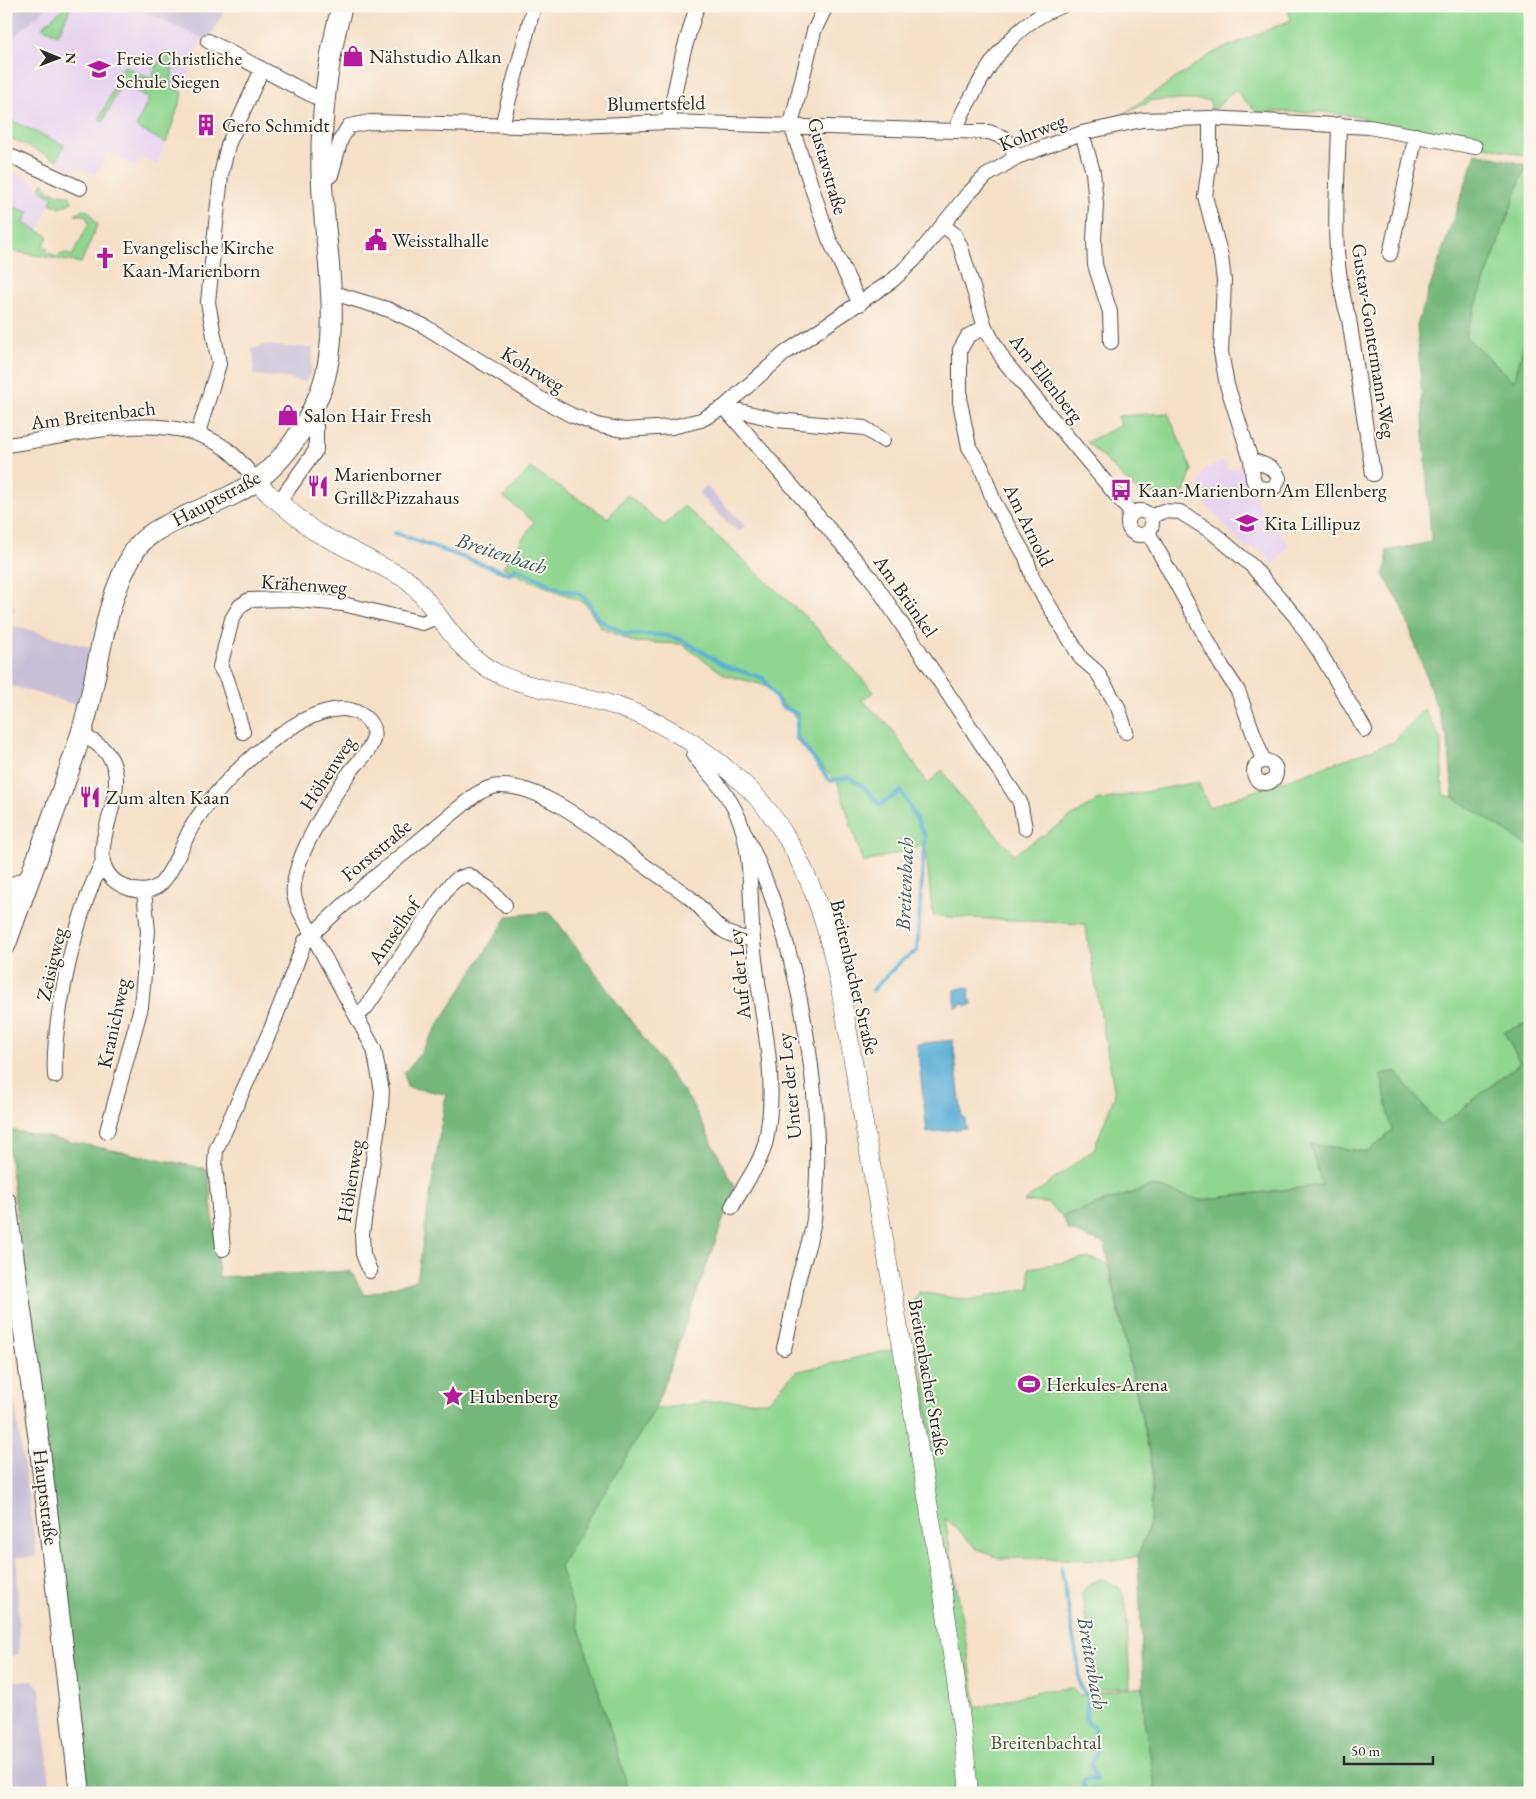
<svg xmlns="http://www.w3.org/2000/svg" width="1536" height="1799" font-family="'EB Garamond',serif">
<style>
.built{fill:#e6d3f0}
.industrial{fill:#c8c0d8}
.green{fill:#90d792;stroke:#5e815e}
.forest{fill:#74b87c;stroke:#507254}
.water{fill:#5cafd7;stroke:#446d81}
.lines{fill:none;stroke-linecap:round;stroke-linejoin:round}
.stream{stroke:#5cafd7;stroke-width:4}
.minor-casing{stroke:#494642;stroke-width:16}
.tertiary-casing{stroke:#494642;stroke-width:19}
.secondary-casing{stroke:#494642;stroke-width:22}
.minor{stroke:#fff;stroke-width:14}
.tertiary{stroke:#fff;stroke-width:18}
.secondary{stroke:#fff;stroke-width:20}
.labels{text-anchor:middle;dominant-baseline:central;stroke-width:4;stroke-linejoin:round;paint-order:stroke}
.poi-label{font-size:20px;fill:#2b2b2b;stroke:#fbf7ec;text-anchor:start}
.street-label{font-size:20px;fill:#2b2b2b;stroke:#fbf7ec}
.park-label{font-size:20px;fill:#445645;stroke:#fbf7ec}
.water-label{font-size:21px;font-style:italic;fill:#3c5967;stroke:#fbf7ec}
</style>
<rect width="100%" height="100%" fill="#fbf7ec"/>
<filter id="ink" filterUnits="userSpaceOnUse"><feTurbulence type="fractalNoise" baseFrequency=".02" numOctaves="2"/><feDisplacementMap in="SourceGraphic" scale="10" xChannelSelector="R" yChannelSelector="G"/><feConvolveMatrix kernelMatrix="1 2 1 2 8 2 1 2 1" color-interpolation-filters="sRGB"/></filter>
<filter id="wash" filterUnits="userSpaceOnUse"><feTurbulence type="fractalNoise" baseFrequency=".0096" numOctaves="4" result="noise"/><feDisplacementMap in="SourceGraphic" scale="20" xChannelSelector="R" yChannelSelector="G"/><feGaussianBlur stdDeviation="1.12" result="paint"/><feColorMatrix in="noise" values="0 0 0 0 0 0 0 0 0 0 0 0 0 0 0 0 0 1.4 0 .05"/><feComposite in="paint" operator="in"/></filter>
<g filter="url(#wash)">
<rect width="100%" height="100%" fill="#f6e0c7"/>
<path class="built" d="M48,6H133L202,38L157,165L142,158L138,167L107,153L96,175L77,167L75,171L56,163L57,160L6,136V44Z
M6,169L28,177V179L38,184L37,189L53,197L28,255L6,250Z
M1226,461L1227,469L1245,467L1257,501L1289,545L1274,565L1259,548L1256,551L1252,547L1248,551L1196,494L1204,469Z"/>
<path class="industrial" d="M6,6H48L6,44Z
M133,6H227L208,41Z
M262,345L313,348L311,374L305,382L286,378L253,375L254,355L251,350Z
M706,486L745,526L738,532L698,494Z
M6,606L15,607L8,624L93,648L80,706L6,684Z
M6,1342L37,1557H17L19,1654L6,1659Z
M6,1681H33L40,1689L51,1793H6Z"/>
<path class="green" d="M66,6H71L58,35L42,27Z
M1287,6H1530V157L1421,130L1364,121V117L1321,112H1256L1235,90L1213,111H1211L1210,100H1153L1120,116L1213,53L1291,20Z
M163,52L169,55C174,66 173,77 170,87L183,93L166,143L136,127L149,98L121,84L103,122L99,120L124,66L151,79Z
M6,118L64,145L57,160L6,136Z
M1526,165L1530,166V319L1515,382L1465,336Z
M43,182L49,191L70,196L72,202L60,208L50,203L53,197L40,190Z
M6,205L29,212L23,223L48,236L43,246L48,248L46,252L56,257L65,253L72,256L89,223L85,215H75L82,210L89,211L95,222L98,223L81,263L6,250Z
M1168,413L1192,470L1184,493L1155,494L1136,490L1087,442L1121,425L1118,416Z
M530,468L608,518L627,495L664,525L684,506L812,623L874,692L862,700L891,728L928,784L942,770L958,794L1014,854L1096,801L1198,782L1209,807L1394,742L1424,709L1441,740L1443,795L1453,797L1530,847V1022L1504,1032L1520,1063L1440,1126L1395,1071L1392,1131L1368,1152L1310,1144L1322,1185L1200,1200L1153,1186L1062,1216L1047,1203L1024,1202L1094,1149L1115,1095L1085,924L933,916L925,845L863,863L838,783L795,739L799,721L767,686L725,675L682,644L633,642L601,628L585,603L520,576L503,567L534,522L504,497Z
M1089,1258L1108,1264L1153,1471L1150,1523L1138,1556L1120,1560L999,1558L978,1550L945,1518L977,1708L1040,1691L1073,1688L1078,1695L1143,1687L1145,1724L1156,1793H630L559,1566L655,1409L718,1401H768L795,1372L915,1344L931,1433L913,1299L919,1292L967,1300L1030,1288L1029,1268Z
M1102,1579L1119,1587L1126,1602L1130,1687L1095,1690L1082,1594C1087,1584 1092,1581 1102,1579Z"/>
<path class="forest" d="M1476,153L1526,165L1465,336L1514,382L1530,319V847L1453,797L1448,740L1402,606L1383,575L1387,563V551L1431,542L1417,325Z
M550,912L691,1102L735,1187L655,1409L560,1566L630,1793H89L6,1129L208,1169L219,1277L351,1271L364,1295L417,1280L446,1094L407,1087L404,1073L419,1055L508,916Z
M1530,1022V1793H1156L1145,1724L1138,1556L1150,1523L1153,1471L1105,1244L1068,1230L1062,1216L1153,1186L1200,1200L1322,1185L1310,1144L1368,1152L1392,1131L1381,1075L1395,1071L1440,1126L1520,1063L1504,1032Z"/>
<path class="water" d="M965,987L970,989L969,998L973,1004L968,1006L961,1003L959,1007H955V990Z
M953,1040L962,1118H965L966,1128L927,1133L917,1044Z"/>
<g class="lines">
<path class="stream" d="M395,533L510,574L515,568L562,590L578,593L588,601L597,618L625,634L662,635L683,640L727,667L763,678L781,706L798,714L796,735L830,781L849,777L864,787L880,805L901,791L925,835L917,951L901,961L873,990
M1061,1567L1078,1663L1079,1681L1081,1688L1089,1697C1088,1714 1079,1716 1095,1729L1094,1739L1097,1751L1091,1765L1096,1780L1087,1778L1083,1782L1085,1791L1090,1792L1093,1790L1101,1793"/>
</g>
</g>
<g filter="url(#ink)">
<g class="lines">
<g class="minor-casing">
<path id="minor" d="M826,6L814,31L791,125L829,239L860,304
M208,41L325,102
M1210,118V160L1205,196L1221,257L1224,281L1221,352L1227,385L1251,460L1253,479L1256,486L1260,488L1268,489L1275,487L1279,478C1274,466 1261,464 1251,460
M668,122L683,53L697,6
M1339,124C1338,188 1329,258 1349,319L1373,474
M502,125L534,6
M957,131C958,118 966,107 972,96C992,58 1019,20 1062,6
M1082,133L1093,172L1096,204L1094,240L1095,265L1110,312L1111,342
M6,154L80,188
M322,181L331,175L341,139L349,126L370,122L555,127L668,122L989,132L1005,138L1017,157
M944,226L954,234L960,245L985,327L1004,361L1132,514
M1390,254L1416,135
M330,292L390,310L424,326L539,398L571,415L601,426L624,430L672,427L701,420L724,407L785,353L893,280L914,260L967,195L986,176L1017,157L1047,146L1082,133L1142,120L1210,118L1369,127L1475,147
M985,327L968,336L960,350V402L969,447L981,466L994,502L1026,557L1033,579L1081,658L1097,672L1118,707L1126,732
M724,407L871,578L1020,802L1025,828
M724,407L777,420L864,428L883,440
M198,433L219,364L208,302L221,175L228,145L262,69
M6,445C73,437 166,406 225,448C237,456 247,469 256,481
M279,502L316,450V427L308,419
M1128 523a12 12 0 1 1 24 0a12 12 0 1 1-24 0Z
M1151,517L1163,511L1180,512L1212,532L1252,566L1295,616L1319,651L1365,730
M1148,532L1221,665L1238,691L1263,760
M243,732L227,679L220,667L232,619L240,606L249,600L287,599L343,604L422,623L437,617
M81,735C167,771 59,857 125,887C134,891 148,893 158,886C171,877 183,843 191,828C215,786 291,710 342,709C357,709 377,721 373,739C370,753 355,764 347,776C329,803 290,862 294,895C295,900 297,905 299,910L374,1049L382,1091L381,1106L362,1234L363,1254L370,1271
M697,745L694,756C713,778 733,798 742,827C752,860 750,906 753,940C758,1006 780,1073 766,1140C761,1164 743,1186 732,1207
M1254 772a11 11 0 1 1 22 0a11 11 0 1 1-22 0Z
M742,828C797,934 827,1099 814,1219C811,1241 802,1263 797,1285C793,1306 790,1327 784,1348
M6,899L15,883L29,877
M357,1015L365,1009L449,886L457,879L468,875L488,888L505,905
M55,1076C52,1022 76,912 102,864
M107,1131L141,1007L148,931L144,891
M223,1249L215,1165L216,1150L271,1029L305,941L364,886L475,795C484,790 491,786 500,786C545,785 598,832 633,857C651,871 671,883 689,897C714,918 716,937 753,939"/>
</g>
<g class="tertiary-casing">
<path id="tertiary" d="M256,481L269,494L314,531L408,580C440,610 451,646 491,670C523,688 561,691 596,700C657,716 706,747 751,791C779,819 801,860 815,896C832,941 841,991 849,1038C859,1095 869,1153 879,1210C899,1327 919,1444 938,1562C950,1639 962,1715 969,1793"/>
</g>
<g class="secondary-casing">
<path id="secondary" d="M6,944C30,874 59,805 81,734C100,674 101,606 134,552C145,533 167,525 186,516C209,505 236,496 257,480C286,459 308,424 321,390C343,330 325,248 322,185C319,130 327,59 342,6
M6,1202L39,1441L80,1793"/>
</g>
<use href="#minor" class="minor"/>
<use href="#tertiary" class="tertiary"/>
<use href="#secondary" class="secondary"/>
</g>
</g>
<defs>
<g id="shop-bare" transform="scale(1.725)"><path d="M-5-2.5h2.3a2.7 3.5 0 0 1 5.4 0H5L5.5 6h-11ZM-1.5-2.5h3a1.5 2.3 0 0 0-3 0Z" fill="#b5179e" stroke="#fbf7ec" stroke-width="2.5" paint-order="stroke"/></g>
<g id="school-bare" transform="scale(1.725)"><path d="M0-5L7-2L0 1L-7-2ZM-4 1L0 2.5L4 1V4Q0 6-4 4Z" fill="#b5179e" stroke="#fbf7ec" stroke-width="2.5" paint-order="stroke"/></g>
<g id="building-bare" transform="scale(1.725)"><path d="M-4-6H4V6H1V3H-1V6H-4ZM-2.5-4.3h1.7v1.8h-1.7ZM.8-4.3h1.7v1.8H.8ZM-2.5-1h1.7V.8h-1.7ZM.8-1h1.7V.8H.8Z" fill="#b5179e" stroke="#fbf7ec" stroke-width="2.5" paint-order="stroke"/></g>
<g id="civic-bare" transform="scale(1.725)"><path d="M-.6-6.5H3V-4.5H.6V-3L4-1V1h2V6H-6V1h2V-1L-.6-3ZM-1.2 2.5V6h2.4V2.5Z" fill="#b5179e" stroke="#fbf7ec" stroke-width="2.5" paint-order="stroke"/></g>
<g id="church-bare" transform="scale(1.725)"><path d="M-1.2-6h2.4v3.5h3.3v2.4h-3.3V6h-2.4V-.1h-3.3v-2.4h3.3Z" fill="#b5179e" stroke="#fbf7ec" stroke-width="2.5" paint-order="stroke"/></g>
<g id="restaurant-bare" transform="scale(1.725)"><path d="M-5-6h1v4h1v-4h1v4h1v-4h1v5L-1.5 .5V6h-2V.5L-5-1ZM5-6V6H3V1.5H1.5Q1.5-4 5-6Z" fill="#b5179e" stroke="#fbf7ec" stroke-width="2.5" paint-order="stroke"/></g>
<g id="bus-bare" transform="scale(1.725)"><path d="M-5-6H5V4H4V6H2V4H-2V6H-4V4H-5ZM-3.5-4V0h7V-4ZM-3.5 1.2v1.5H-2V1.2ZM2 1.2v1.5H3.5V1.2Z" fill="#b5179e" stroke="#fbf7ec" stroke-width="2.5" paint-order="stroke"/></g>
<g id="stadium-bare" transform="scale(1.725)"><path d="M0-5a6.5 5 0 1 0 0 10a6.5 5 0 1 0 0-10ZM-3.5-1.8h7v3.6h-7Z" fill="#b5179e" stroke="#fbf7ec" stroke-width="2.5" paint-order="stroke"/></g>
<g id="sight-bare" transform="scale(1.725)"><path d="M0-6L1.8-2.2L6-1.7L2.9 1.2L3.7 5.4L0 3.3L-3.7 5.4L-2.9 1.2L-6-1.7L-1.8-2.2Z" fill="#b5179e" stroke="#fbf7ec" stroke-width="2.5" paint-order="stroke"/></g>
</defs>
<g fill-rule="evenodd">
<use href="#shop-bare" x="353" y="56"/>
<use href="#school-bare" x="99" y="69"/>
<use href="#building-bare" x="206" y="125"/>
<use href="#civic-bare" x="376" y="240"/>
<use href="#church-bare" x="105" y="258"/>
<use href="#shop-bare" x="288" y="415"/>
<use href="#restaurant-bare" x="318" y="486"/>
<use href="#bus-bare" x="1121" y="490"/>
<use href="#school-bare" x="1247" y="523"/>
<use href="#restaurant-bare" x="90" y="797"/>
<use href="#stadium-bare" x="1029" y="1384"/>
<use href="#sight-bare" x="453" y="1396"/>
</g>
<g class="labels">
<g class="poi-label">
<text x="369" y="56">Nähstudio Alkan</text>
<text x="116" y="58">Freie Christliche<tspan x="116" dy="23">Schule Siegen</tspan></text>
<text x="222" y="125">Gero Schmidt</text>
<text x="392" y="240">Weisstalhalle</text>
<text x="122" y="247">Evangelische Kirche<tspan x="122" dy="23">Kaan-Marienborn</tspan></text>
<text x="304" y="415">Salon Hair Fresh</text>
<text x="334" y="474">Marienborner<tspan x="334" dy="23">Grill&amp;Pizzahaus</tspan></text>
<text x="1138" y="490">Kaan-Marienborn Am Ellenberg</text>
<text x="1264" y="523">Kita Lillipuz</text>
<text x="106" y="797">Zum alten Kaan</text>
<text x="1046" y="1384">Herkules-Arena</text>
<text x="469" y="1396">Hubenberg</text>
</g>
<g class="street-label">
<text transform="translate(656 103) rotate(-1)">Blumertsfeld</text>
<text transform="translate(1032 132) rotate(-22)">Kohrweg</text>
<text transform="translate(828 166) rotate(74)">Gustavstraße</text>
<text transform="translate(1374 341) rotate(81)">Gustav-Gontermann-Weg</text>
<text transform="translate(533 369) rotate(31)">Kohrweg</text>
<text transform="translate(1047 378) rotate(52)">Am Ellenberg</text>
<text transform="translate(93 415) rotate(-7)">Am Breitenbach</text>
<text transform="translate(216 498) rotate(-28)">Hauptstraße</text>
<text transform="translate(1029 525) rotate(64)">Am Arnold</text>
<text transform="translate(304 584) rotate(4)">Krähenweg</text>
<text transform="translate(906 596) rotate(55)">Am Brünkel</text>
<text transform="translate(327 773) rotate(-57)">Höhenweg</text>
<text transform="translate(376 850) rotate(-40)">Forststraße</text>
<text transform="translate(394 931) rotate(-55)">Amselhof</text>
<text transform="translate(51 964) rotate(-77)">Zeisigweg</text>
<text transform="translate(739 974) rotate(-96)">Auf der Ley</text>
<text transform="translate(855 977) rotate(77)">Breitenbacher Straße</text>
<text transform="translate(113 1023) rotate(-78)">Kranichweg</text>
<text transform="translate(789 1086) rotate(-96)">Unter der Ley</text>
<text transform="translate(350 1181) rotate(-81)">Höhenweg</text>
<text transform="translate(929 1377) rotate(80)">Breitenbacher Straße</text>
<text transform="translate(46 1497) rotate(83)">Hauptstraße</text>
</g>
<g class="park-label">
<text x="1046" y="1742">Breitenbachtal</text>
</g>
<g class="water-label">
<text transform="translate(502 553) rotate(18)">Breitenbach</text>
<text transform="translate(904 884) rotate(-88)">Breitenbach</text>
<text transform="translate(1093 1663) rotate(80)">Breitenbach</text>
</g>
</g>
<rect width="1536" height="1799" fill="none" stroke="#fbf7ec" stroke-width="25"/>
<g transform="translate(58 58) rotate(91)" stroke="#fbf7ec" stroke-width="4" paint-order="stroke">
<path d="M0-4L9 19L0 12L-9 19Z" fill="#2b2b2b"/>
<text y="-8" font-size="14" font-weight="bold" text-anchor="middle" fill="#2b2b2b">N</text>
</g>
<path d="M1344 1756v8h89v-8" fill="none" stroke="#2b2b2b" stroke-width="2.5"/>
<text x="1351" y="1756" font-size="15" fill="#2b2b2b" stroke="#fbf7ec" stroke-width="4" paint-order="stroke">50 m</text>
</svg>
